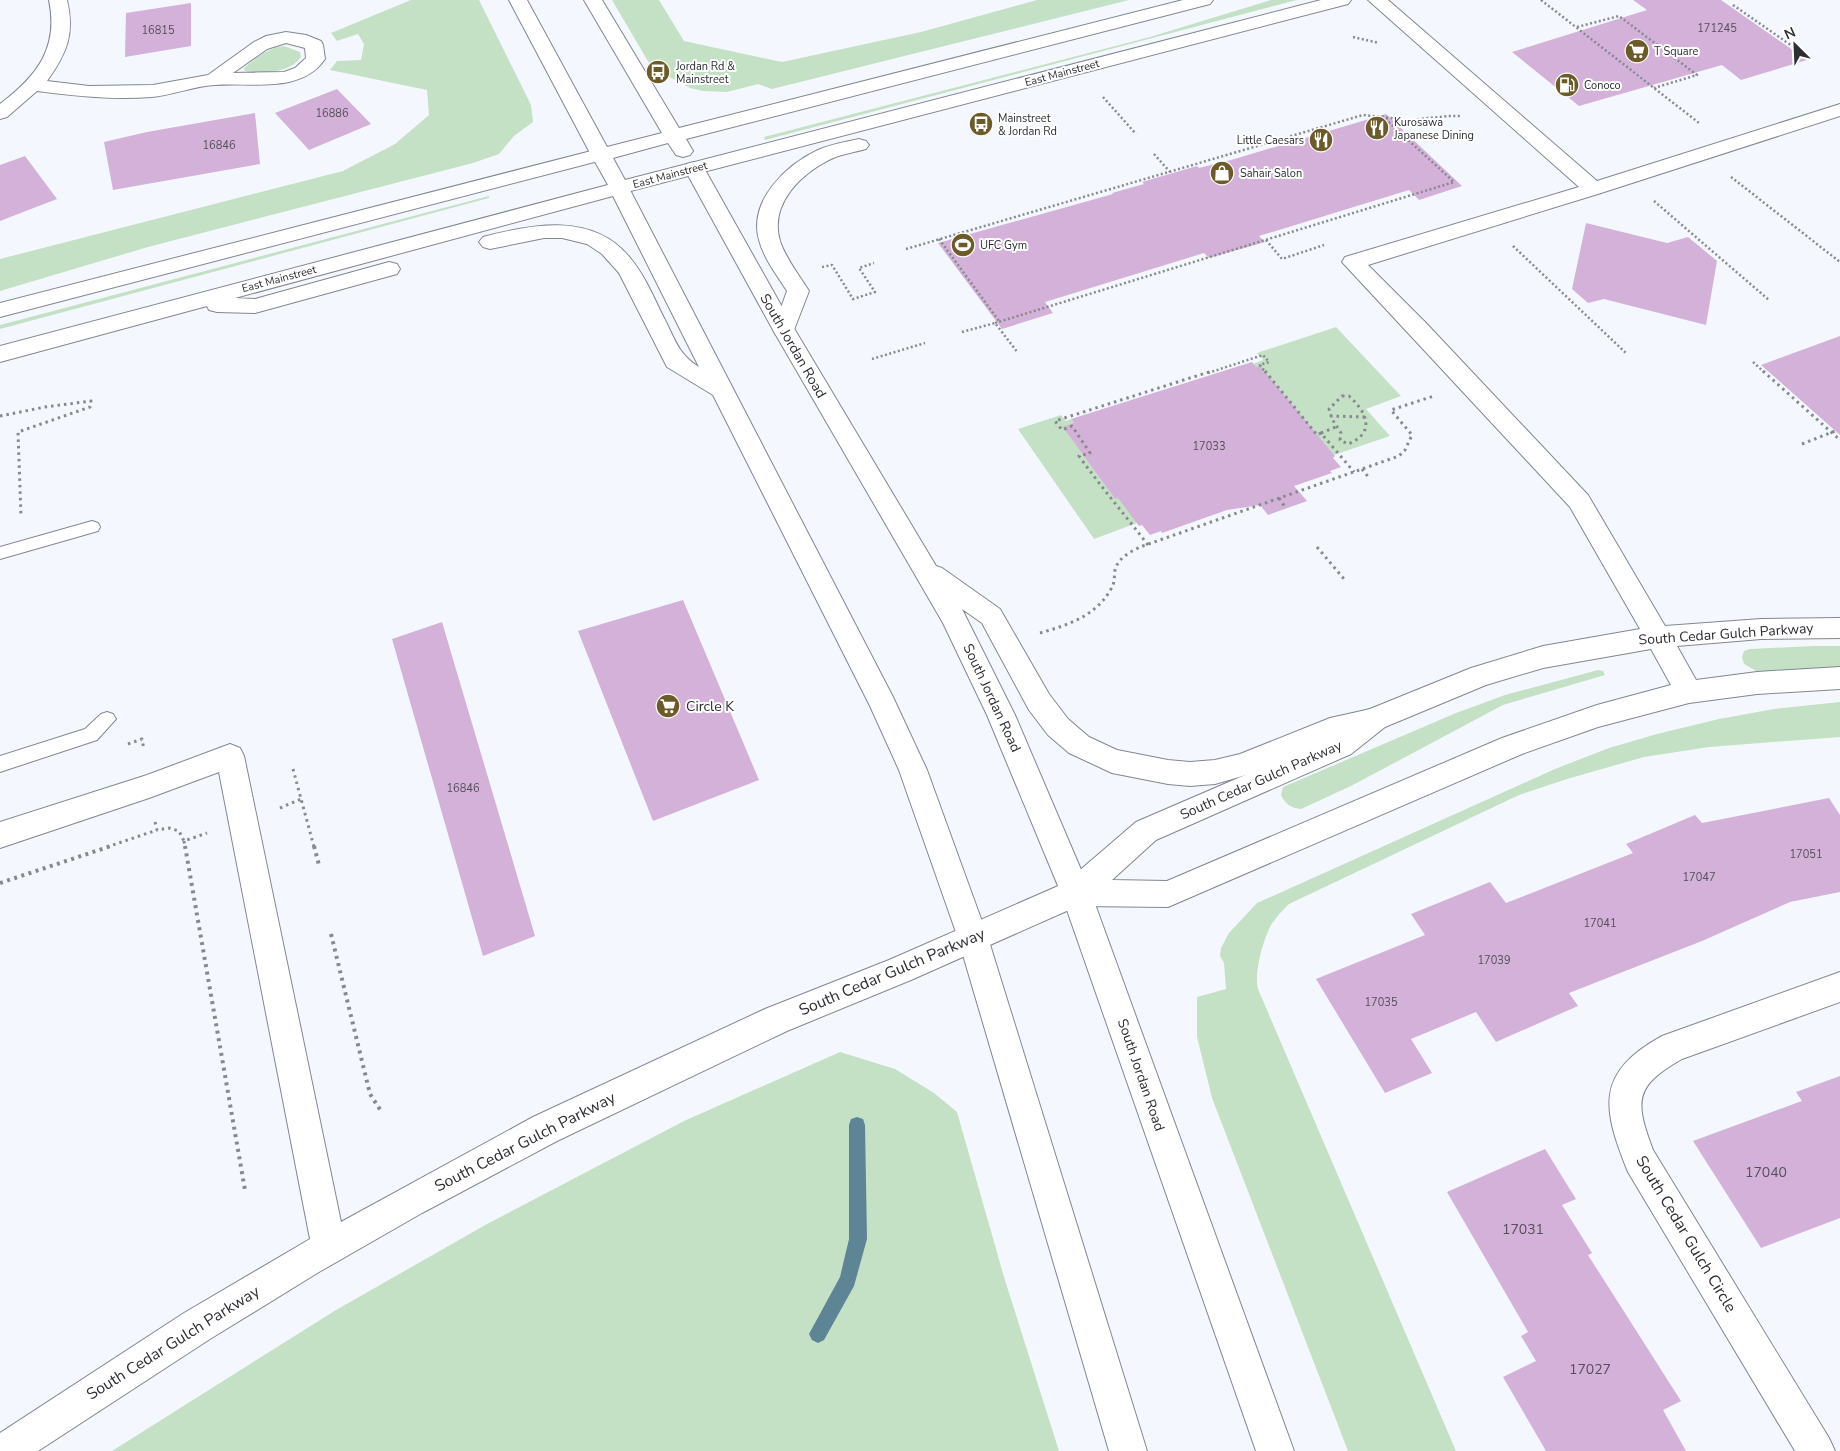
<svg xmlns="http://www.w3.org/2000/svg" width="1840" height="1451" font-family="'Nunito Sans',sans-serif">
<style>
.green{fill:#c4e1c5}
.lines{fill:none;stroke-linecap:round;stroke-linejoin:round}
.stream{fill:#5e8595;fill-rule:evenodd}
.building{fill:#d3b1d8}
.service-casing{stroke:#818790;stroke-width:2}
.minor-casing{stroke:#818790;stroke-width:2}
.secondary-casing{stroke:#818790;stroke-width:2}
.primary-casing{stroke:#818790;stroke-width:2}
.path-far2{stroke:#87898e;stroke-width:2.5;stroke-dasharray:2 2.5;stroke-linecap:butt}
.path-far1{stroke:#87898e;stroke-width:3;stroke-dasharray:2.5 4;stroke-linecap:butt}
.path{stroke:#87898e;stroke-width:4;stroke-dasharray:3 4.5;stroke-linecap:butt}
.service{fill:#fff;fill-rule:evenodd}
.minor{fill:#fff;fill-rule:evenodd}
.secondary{fill:#fff;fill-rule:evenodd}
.primary{fill:#fff;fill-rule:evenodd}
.labels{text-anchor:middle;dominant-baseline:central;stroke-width:4;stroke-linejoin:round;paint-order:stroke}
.number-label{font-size:11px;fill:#564f5c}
.far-poi-label{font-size:11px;fill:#2c2e32;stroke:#fff;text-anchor:start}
.far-street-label{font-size:11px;fill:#2c2e32;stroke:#fff}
.street-label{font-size:14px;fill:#2c2e32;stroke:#fff}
.poi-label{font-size:14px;fill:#2c2e32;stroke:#fff;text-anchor:start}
.near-number-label{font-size:14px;fill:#564f5c}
.near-street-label{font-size:16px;fill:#2c2e32;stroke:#fff}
</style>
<rect width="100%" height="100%" fill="#f4f8fe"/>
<path class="green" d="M411,0H479L531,105L533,122L514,136L499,154L473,163L148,247L0,291V259L343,171L395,144L429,115L427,90L330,70L337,61L361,60L364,44L358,34L337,41L331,33Z
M612,0H659L684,41L782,62L921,32L1037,0H1129L772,89L758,84L727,92L703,91L690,88L652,68Z
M1271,0H1297L765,140L764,137L1150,37Z
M284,46L300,52L301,57C289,74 264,73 245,71L244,68C258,57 267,48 284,46Z
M489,196V198L0,329V325Z
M1336,327L1401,396L1366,409L1390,436L1334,455L1320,438L1316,439L1253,364L1263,360L1257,353Z
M1061,415L1066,421L1071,419L1097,454L1086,458L1115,499L1123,496L1137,523L1094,539L1018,429Z
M1813,646H1840V668L1758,672L1744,664L1742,657L1744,651L1750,649Z
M1598,670L1603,671L1605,675L1503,705L1351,786L1301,809C1291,808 1285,804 1281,795L1283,787L1456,713L1505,695Z
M1840,702V737L1709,747L1644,757L1567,779L1519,795L1289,904C1283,910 1276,917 1271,925C1263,940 1254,973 1258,989L1456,1451H1348L1212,1098L1197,1037V997L1226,989L1224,963L1220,956L1221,948L1229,933L1257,903L1555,769L1609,748L1657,734L1719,719L1774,709Z
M840,1052L895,1069L934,1093L957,1112L1004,1277L1059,1451H112L336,1310L487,1224L684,1121Z"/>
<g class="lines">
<path class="stream" d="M857,1117L863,1119L865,1125L867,1239L854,1286L824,1340L818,1343L812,1340L809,1334L840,1277L849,1239V1125L851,1119Z"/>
</g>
<path class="building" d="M1633,0H1721L1807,60L1741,80L1722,65L1579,106L1512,52L1647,10Z
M191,3V46L125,57L126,13Z
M337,89L371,124L309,150L275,113Z
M255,113L260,164L113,190L104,142L147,132Z
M1386,114L1462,186L1419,200L1409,190L1259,236L1265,242L1209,258L1204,253L1045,302L1053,313L1002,329L938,243L1113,194L1112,193L1144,184L1142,182L1197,166L1199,168L1231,160Z
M25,156L57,199L0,221V165Z
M1586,223L1667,243L1688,237L1717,261L1706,325L1604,299L1588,303L1572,289Z
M1840,336V435L1761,365Z
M1252,362L1256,367L1260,366L1335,456L1333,458L1341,467L1330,471L1332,473L1294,486L1307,501L1268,515L1260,505L1227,510L1162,533L1161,531L1150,535L1142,525L1139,526L1118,498L1115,499L1063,427L1074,423L1071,419Z
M683,600L759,780L653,821L578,631Z
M442,622L535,936L483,956L392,639Z
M1829,798L1840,815V892L1790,902L1702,941L1569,993L1578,1006L1496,1042L1476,1012L1411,1039L1432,1073L1385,1093L1316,979L1425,935L1411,914L1490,882L1506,903L1633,853L1626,844L1695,815L1702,823Z
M1840,1076V1218L1761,1248L1693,1141L1802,1101L1796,1092Z
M1545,1149L1576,1199L1562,1205L1592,1253L1588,1255L1681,1401L1663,1410L1686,1451H1546L1503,1377L1536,1361L1521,1336L1528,1332L1447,1192Z"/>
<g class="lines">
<g class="service-casing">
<path id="service" d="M92,521L98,523L100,527L98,531L0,559V547Z
M107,712L113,714L116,719L97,740L0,772V756L85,729L101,714Z"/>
</g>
<g class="minor-casing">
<path id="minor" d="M49,0H67C75,34 67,53 47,81L89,86L153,85L208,75L254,42L266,36L286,32L306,35L321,41L323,45L325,59C301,94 252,82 215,85C194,86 173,95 152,97C113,100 76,96 37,91L7,117L0,119V104C37,76 59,48 49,0ZM286,43L305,48L306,58L295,68L284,72L233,73L267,49Z
M1368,0H1388L1597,181L1840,104V116L1601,193L1368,265L1426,323L1588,495L1665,626L1761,619L1840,618V638L1761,639L1677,646L1696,680L1757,672L1840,667V689L1757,694L1689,703L1598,727L1522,754L1168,907L1078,906L911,980L787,1031L557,1141L422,1213L319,1272L210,1339L38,1451H0V1433L184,1313L310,1239L219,772L149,798L0,848V822L147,775L230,744L240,748L244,756L341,1222L533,1117L765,1009L889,960L1065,883L1136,822L1331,738L1365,711L1471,668L1543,646L1640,629L1570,507L1342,262L1345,257L1579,187ZM1651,649L1671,685L1597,705L1502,738L1167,881L1112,880L1156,840L1351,754L1385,727L1486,685L1543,668Z
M1840,972V1002L1682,1059C1635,1086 1634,1100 1653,1150L1829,1438L1835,1451H1795L1628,1172C1602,1108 1595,1073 1662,1036Z"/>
</g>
<g class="secondary-casing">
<path id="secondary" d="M599,149L606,151L609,155L606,159L0,317V303Z
M694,162L701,164L704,168L795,330L936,566L942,568L1000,609L1049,694L1068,719L1089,737L1117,750L1168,760L1190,762L1215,760L1240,754L1330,718L1375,708L1385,711L1389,719L1385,727L1334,741L1253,773L1215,784L1190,786L1168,784L1112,773L1069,753L1048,735L1029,710L982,623L962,609L1015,715L1091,893L1294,1451H1256L1061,893L987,715L943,623L773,330L684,168L687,164Z
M619,182L626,184L629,188L893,697L927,770L988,938L1147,1451H1109L958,938L899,770L870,706L713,395L667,367L619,273L602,254L587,244L562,238H544L490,249L483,247L479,242L483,237C533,224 594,212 631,259C645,276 654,298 664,318C675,339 678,354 699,367L613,196L235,298L255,299L389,262L397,264L400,269L397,274L255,313L217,312L209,310L207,306L0,362V346Z"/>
</g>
<g class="primary-casing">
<path id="primary" d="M509,0H527L607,147L662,133L584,0H602L679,128L1183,0H1213L1210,4L686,139L693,151L690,155L683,157L676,155L668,143L613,158L625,180L1321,0H1351L1348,4L619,194L612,192L594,160L589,155L590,153Z
M859,139L866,141L869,145L866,149C855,152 843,154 833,158C801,173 769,204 780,241C786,259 799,275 809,291L792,335L784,338L776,335L773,330L787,291C777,275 764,259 759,240C748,201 786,165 818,150C831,144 845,142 859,139Z"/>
</g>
<path class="path-far2" d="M1541,0L1699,123
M1733,5L1808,57
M1577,27L1619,16L1697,75L1654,88
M1353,37L1379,43
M1103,97L1136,134
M1154,154L1170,172
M1731,177L1840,262
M1654,201L1769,300
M939,239L999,321
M1266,240L1282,259L1324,245
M1513,246L1627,354
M906,249L1363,115L1410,120L1449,116H1462
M822,267L832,265L853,299L875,292L859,268L874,263
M995,323L1454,182L1382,116
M962,332L995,323L1018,353
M872,359L925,343
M1753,362L1765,373
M1208,373L1263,355L1269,362L1260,365L1266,373"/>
<path class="path-far1" d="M1265,371L1317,435L1321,433L1354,472
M1763,371L1840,440
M1342,396H1349C1367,412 1376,433 1348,444L1340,440L1341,433L1332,419L1329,409Z
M0,416L45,407L91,401L90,407L18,432L21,516
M1330,416L1365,417
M1321,433L1338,426
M1802,444L1835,431
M1362,469L1370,479
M1279,498L1285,507
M1148,545C1125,515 1101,487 1079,456L1090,453L1072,426L1062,430L1055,421L1212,371
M1317,547L1344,579
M1040,633C1068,625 1096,616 1111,589C1115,583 1114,577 1115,570C1118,558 1130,552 1140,547L1399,456L1405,450L1412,435L1391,410L1434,396
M128,744L142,739L144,750
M293,769L314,847
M280,808L301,799
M155,822L157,830L169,828L179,831L184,841L207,833
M184,841L185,847
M107,847L157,830"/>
<path class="path" d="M185,846L245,1190
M314,846L319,865
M0,883L111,846
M331,934L370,1094L381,1111"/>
<use href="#service" class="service"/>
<use href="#minor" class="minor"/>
<use href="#secondary" class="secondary"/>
<use href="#primary" class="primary"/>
</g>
<defs>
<g id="supermarket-disc" transform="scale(1.25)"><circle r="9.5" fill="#6c5a28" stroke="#fff"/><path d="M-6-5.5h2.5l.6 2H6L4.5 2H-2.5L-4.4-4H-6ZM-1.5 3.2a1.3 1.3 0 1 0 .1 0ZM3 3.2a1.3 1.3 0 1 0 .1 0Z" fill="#fff"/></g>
<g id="bus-disc" transform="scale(1.25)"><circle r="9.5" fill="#6c5a28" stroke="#fff"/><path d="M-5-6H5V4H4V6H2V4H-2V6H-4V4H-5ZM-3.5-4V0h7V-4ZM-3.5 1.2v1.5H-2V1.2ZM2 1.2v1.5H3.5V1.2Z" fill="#fff"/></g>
<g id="fuel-disc" transform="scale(1.25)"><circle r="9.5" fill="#6c5a28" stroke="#fff"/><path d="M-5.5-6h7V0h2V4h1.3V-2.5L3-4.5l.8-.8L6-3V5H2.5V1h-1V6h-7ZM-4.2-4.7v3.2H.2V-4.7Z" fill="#fff"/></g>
<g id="restaurant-disc" transform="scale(1.25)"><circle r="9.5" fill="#6c5a28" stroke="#fff"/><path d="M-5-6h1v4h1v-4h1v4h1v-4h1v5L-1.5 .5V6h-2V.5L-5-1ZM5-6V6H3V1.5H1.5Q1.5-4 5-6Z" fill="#fff"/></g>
<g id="shop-disc" transform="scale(1.25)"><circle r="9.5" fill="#6c5a28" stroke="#fff"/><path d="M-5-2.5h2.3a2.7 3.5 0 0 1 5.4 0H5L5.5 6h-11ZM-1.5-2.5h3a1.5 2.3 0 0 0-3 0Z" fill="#fff"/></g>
<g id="stadium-disc" transform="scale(1.25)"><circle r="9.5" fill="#6c5a28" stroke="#fff"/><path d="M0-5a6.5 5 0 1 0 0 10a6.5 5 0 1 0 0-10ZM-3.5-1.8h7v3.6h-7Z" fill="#fff"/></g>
</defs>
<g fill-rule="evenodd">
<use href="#supermarket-disc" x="1637" y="51"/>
<use href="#bus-disc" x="658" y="72"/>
<use href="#fuel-disc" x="1567" y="85"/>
<use href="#bus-disc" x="981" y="124"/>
<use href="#restaurant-disc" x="1377" y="128"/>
<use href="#restaurant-disc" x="1321" y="140"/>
<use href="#shop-disc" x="1222" y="173"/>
<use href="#stadium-disc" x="963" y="245"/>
<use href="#supermarket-disc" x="668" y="706"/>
</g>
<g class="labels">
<g class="number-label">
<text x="1717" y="28">171245</text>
<text x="158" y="30">16815</text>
<text x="332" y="113">16886</text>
<text x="219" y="145">16846</text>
<text x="1209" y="446">17033</text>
<text x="463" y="788">16846</text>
<text x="1806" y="854">17051</text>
<text x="1699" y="877">17047</text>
<text x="1600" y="923">17041</text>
<text x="1494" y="960">17039</text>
<text x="1381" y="1002">17035</text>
</g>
<g class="far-poi-label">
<text x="1654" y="51">T Square</text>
<text x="676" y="66">Jordan Rd &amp;<tspan x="676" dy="13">Mainstreet</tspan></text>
<text x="1584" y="85">Conoco</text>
<text x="998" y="118">Mainstreet<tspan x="998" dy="13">&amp; Jordan Rd</tspan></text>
<text x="1394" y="122">Kurosawa<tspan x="1394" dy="13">Japanese Dining</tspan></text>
<text x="1304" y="140" text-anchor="end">Little Caesars</text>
<text x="1240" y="173">Sahair Salon</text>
<text x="980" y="245">UFC Gym</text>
</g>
<g class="far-street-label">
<text transform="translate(1062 73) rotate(-15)">East Mainstreet</text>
<text transform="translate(670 175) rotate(-15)">East Mainstreet</text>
<text transform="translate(279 279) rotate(-15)">East Mainstreet</text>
</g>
<g class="street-label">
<text transform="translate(793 346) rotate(60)">South Jordan Road</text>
<text transform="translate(1726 634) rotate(-4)">South Cedar Gulch Parkway</text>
<text transform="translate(992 698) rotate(65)">South Jordan Road</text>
<text transform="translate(1261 780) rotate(-24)">South Cedar Gulch Parkway</text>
<text transform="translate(1141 1075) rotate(71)">South Jordan Road</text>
</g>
<g class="poi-label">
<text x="686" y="706">Circle K</text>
</g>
<g class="near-number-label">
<text x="1766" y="1172">17040</text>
<text x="1523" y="1229">17031</text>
<text x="1590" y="1369">17027</text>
</g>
<g class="near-street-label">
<text transform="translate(892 972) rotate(-23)">South Cedar Gulch Parkway</text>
<text transform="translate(525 1142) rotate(-27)">South Cedar Gulch Parkway</text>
<text transform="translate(1686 1234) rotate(59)">South Cedar Gulch Circle</text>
<text transform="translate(173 1343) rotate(-32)">South Cedar Gulch Parkway</text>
</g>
</g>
<g transform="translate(1795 45) rotate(336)" stroke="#ffffff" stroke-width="4" paint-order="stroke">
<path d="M0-4L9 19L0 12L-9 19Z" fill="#2c2e32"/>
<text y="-8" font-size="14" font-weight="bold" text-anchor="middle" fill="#2c2e32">N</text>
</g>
</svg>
